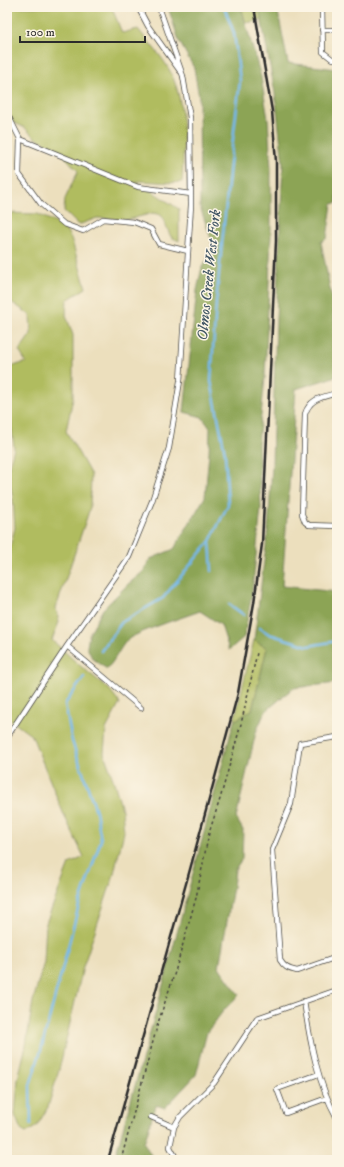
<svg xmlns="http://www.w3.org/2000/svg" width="344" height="1167" font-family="'IM FELL DW Pica',serif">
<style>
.green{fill:#b0bc5e;stroke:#6e7444}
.forest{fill:#8ca455;stroke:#5c6840}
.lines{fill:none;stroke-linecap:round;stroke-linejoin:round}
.stream{stroke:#75b9eb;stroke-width:2.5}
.lane-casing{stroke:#484641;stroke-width:6}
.path{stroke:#484641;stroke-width:1.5;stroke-dasharray:3 3;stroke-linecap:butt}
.lane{stroke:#fff;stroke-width:4.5}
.rail{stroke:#2b2b2b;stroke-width:2.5}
.labels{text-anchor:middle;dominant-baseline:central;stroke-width:3;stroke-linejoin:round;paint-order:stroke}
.water-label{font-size:15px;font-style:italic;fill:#415665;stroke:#fcf5e5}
</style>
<rect width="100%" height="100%" fill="#fcf5e5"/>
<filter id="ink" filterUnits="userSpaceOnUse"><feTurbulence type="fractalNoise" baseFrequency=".025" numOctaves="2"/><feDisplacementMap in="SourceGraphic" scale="8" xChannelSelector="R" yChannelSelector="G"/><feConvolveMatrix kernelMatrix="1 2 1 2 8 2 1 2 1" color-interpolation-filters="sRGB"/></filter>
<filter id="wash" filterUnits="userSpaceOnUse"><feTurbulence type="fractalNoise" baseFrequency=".012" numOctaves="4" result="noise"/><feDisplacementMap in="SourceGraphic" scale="16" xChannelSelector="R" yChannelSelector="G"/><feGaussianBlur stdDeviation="0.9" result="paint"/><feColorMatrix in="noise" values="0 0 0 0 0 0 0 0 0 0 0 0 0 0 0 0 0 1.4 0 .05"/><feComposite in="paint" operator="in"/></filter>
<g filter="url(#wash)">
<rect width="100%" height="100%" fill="#ecdfbd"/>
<path class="green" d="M7,7H117L112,8L122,33L138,29C149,43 163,57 171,73C186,105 184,148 182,182C166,184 152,181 136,181L179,209V241L171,237L161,215L153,213L127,220L97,218L78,225L64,211L65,199L78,171L58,149L35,138L25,128L7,119Z
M241,7H259L262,20L246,23Z
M7,213L38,214L64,227L71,238L86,288L67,300L66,315L73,335V398L66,431L91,475L90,508L56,608L59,622L52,640L78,664L109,689L120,703L106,729L104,753L114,782L122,810L124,832L113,877L83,967L59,1070L48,1107L37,1126L26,1133L21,1130L15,1115L18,1079L26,1045L33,1001L44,962L46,923L69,864L84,857L64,815L32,736L9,719L7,721V573L9,571V551L15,528L13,499L8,470L14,448L11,423L7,418V368L26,362L19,351L31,334L30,315L7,299Z
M254,640L267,648L252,710L234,721Z"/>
<path class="forest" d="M168,7H241L261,77L268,119L271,169V234L265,378L258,444L261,508L252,593L244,637L229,650L221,625L200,611C187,616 133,633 126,641C119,650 115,660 107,669L92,658L87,647L89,634L103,609L127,585L144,571L150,559L174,549L205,497L209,453L210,428L202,417L184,412L197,290L202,267L211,254L212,241L200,207L199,97L194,68L179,41Z
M259,7H277L288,63L337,69V203L332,204L327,238L321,242L333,304L337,338V376L296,389L282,586L337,592V683L293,688L265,712L256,732L236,818L243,830L242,859L235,869L233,887L219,967L239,995L224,1010L207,1032L196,1075L165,1108L156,1105L144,1143L151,1155L150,1160H114L153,1022L234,721L252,710L267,648L254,640L268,530L272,466L276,319L283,163L275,93Z"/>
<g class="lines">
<path class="stream" d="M210,542L212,571
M229,604L244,615
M260,628L269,634L308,646L337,641
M101,651L122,622L163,598L210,541L228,505L225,453L211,381L216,303L230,164L240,81L234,33L224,7
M31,1125L30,1085L41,1050L79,905L101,840L96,811L72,741L65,704L84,677"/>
</g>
</g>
<g filter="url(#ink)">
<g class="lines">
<g class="lane-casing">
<path id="lane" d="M138,7L148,26L180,71
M322,7L323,52L332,59H337
M322,30H337
M7,113L20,139L138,187L191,194
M20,139L19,174L41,204L64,224L83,231L103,219L134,222L151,229L159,244L188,251
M337,393C323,397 310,398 305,414L302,514L305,522L309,525L337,526
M67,646L141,708
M7,737L67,646L129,557L152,501L169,448L180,381L191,205L190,118L183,76L159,7
M337,737L300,743L291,804L272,850L280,960C284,967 288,969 297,971L337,957
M304,1001C310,1042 317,1082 337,1118
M319,1074L277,1089L286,1113L327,1098
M151,1117L174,1127
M177,1160L170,1147L174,1127L180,1117L214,1083L257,1018L337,990"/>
</g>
<path class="path" d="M121,1160L158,1023L175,972L196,898L209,833L220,799L241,724L257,653"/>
<use href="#lane" class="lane"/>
<path class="rail" d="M108,1160L189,873L238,693L254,603L262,544L276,241V162L272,111L254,7"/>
</g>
</g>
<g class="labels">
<g class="water-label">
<text transform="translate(209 275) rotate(-84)">Olmos Creek West Fork</text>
</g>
</g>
<rect width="344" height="1167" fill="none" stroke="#fcf5e5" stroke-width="24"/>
<path d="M20 36v6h125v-6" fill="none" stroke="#2b2b2b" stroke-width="2"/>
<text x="26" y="36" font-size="12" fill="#2b2b2b" stroke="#fcf5e5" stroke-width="3" paint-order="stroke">100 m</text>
</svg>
